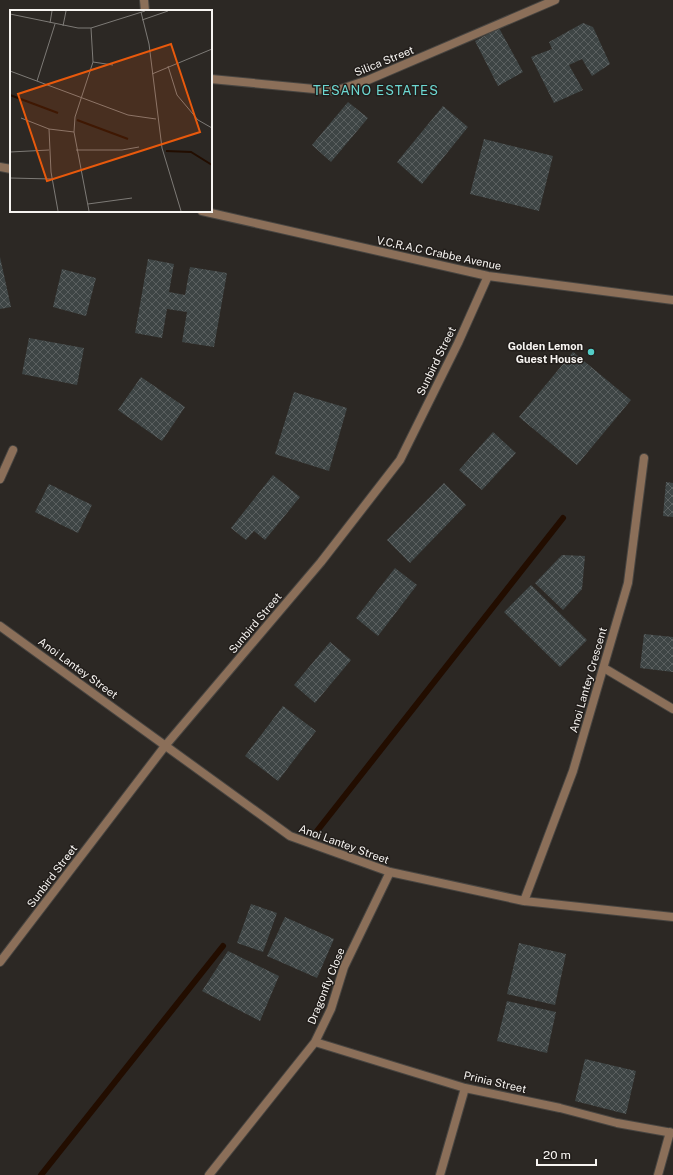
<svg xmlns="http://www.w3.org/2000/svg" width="673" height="1175" font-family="'Public Sans',sans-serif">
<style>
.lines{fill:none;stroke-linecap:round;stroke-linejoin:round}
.stream{stroke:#220d00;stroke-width:6}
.building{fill:url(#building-cross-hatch)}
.service-casing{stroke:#484541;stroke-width:10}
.minor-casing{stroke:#484541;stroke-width:10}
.service{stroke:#8b6f59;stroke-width:8}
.minor{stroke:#8b6f59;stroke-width:8}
.poi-dot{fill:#54cdc7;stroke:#221e1b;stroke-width:1.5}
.labels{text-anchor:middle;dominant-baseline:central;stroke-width:3;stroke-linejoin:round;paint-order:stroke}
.street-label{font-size:11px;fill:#f7f4f1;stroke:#221e1b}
.poi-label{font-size:11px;font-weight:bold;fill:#f7f4f1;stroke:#221e1b;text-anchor:end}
.quarter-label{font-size:13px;letter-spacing:1px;fill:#6dd8d2;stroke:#221e1b}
.inset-river{fill:none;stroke:#220d00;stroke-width:2}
.inset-road{fill:none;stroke:#7d7a76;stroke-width:1}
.view{fill:#e8590c;fill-opacity:0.15;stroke:#e8590c;stroke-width:2}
.inset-edge{fill:none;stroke:#f7f4f1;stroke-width:2}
</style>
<defs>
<pattern id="building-cross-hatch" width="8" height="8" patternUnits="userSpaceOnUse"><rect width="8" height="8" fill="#3e4545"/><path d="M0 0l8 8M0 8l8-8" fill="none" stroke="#5b6060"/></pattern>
</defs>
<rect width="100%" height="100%" fill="#2c2824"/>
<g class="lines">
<path class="stream" d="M317,831L563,518
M41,1175L223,946"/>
</g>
<path class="building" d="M583,23L593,27L610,64L592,76L582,59L569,65L583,90L554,103L531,57L552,49L549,42Z
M499,28L523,72L498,86L475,41Z
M348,102L368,118L331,162L312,145Z
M443,106L468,127L422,184L397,162Z
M484,139L553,156L539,211L470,194Z
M0,257L11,307L0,309Z
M148,259L174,264L169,292L185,295L190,267L227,273L214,347L182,342L187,312L167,309L162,338L135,333Z
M62,269L96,278L86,316L53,307Z
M29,338L84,348L77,385L22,374Z
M573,352L631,400L577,465L519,417Z
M141,377L185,407L162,441L118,410Z
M294,392L347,408L329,471L275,454Z
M493,432L516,453L482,490L459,470Z
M273,475L300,497L265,540L254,531L246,540L231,528Z
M666,482L673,483V517L663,516Z
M444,483L466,505L410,563L387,540Z
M49,484L92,505L78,533L35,512Z
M562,555L585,556L582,589L563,610L535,583Z
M395,568L417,585L378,636L356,618Z
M531,585L587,640L560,667L504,612Z
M644,634L673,637V672L640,668Z
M330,642L351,660L315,703L294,685Z
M283,706L316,731L278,781L245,756Z
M251,904L277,913L263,952L237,943Z
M285,917L334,939L317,978L267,956Z
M519,943L566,954L555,1005L507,994Z
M228,951L279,976L260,1021L202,991Z
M507,1001L556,1012L547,1053L497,1041Z
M585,1059L636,1071L626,1114L575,1101Z"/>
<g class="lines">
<g class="service-casing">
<path id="service" d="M604,668L673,709"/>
</g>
<g class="minor-casing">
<path id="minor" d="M144,0L145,11
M211,79L335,91L368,80L555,0
M0,167L11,169
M202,211L488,276L673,300
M0,479L13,450
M0,626L290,836L390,872L524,901L673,917
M524,901L573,771L628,583L644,458
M0,962L165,746L321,562L400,460L458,343L488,276
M315,1042L465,1088L560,1108L617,1123L673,1133
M209,1175L315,1042L331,1009L344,967L390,872
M440,1175L465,1088
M658,1175L670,1132"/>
</g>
<use href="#service" class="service"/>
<use href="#minor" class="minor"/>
</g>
<circle class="poi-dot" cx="591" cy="352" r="4"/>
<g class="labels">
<g class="street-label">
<text transform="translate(384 61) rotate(-22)">Silica Street</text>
<text transform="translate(439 253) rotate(12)">V.C.R.A.C Crabbe Avenue</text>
<text transform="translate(436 361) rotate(-64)">Sunbird Street</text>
<text transform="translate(255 623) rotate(-50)">Sunbird Street</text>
<text transform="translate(78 668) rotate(36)">Anoi Lantey Street</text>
<text transform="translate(588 680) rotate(-74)">Anoi Lantey Crescent</text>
<text transform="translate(344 844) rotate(20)">Anoi Lantey Street</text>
<text transform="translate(52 876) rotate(-53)">Sunbird Street</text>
<text transform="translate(326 986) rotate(-68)">Dragonfly Close</text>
<text transform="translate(495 1082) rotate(13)">Prinia Street</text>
</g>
<g class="poi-label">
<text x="583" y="346">Golden Lemon<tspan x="583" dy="13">Guest House</tspan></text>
</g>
<g class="quarter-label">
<text x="376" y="90">TESANO ESTATES</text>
</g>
</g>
<g transform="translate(10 10)">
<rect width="202" height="202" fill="#2c2824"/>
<path class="inset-river" d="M0,85L48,103M67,110L118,129M156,141L181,142L202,155"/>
<path class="inset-road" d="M131,2L139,34L152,138L171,201M0,4L68,18H81L135,1M132,10L158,1M40,13L42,1M53,16L56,1M83,52L103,55M158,56L167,85L188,110L202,118M0,61L118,105L146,109M142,64L202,39M27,71L45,14M11,108L39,119L64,122M39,119L41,162L48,201M66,140H112L129,137M0,142L39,140M0,168L42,169M78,194L122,188M79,201L64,122L65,107L83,52L81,18"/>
<path class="view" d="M161,34L190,122L37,171L8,84Z"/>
<rect width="202" height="202" class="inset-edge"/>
</g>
<path d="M537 1159v6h59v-6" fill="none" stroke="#f7f4f1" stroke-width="2"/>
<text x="543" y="1159" font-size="12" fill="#f7f4f1" stroke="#221e1b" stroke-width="3" paint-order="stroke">20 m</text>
</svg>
